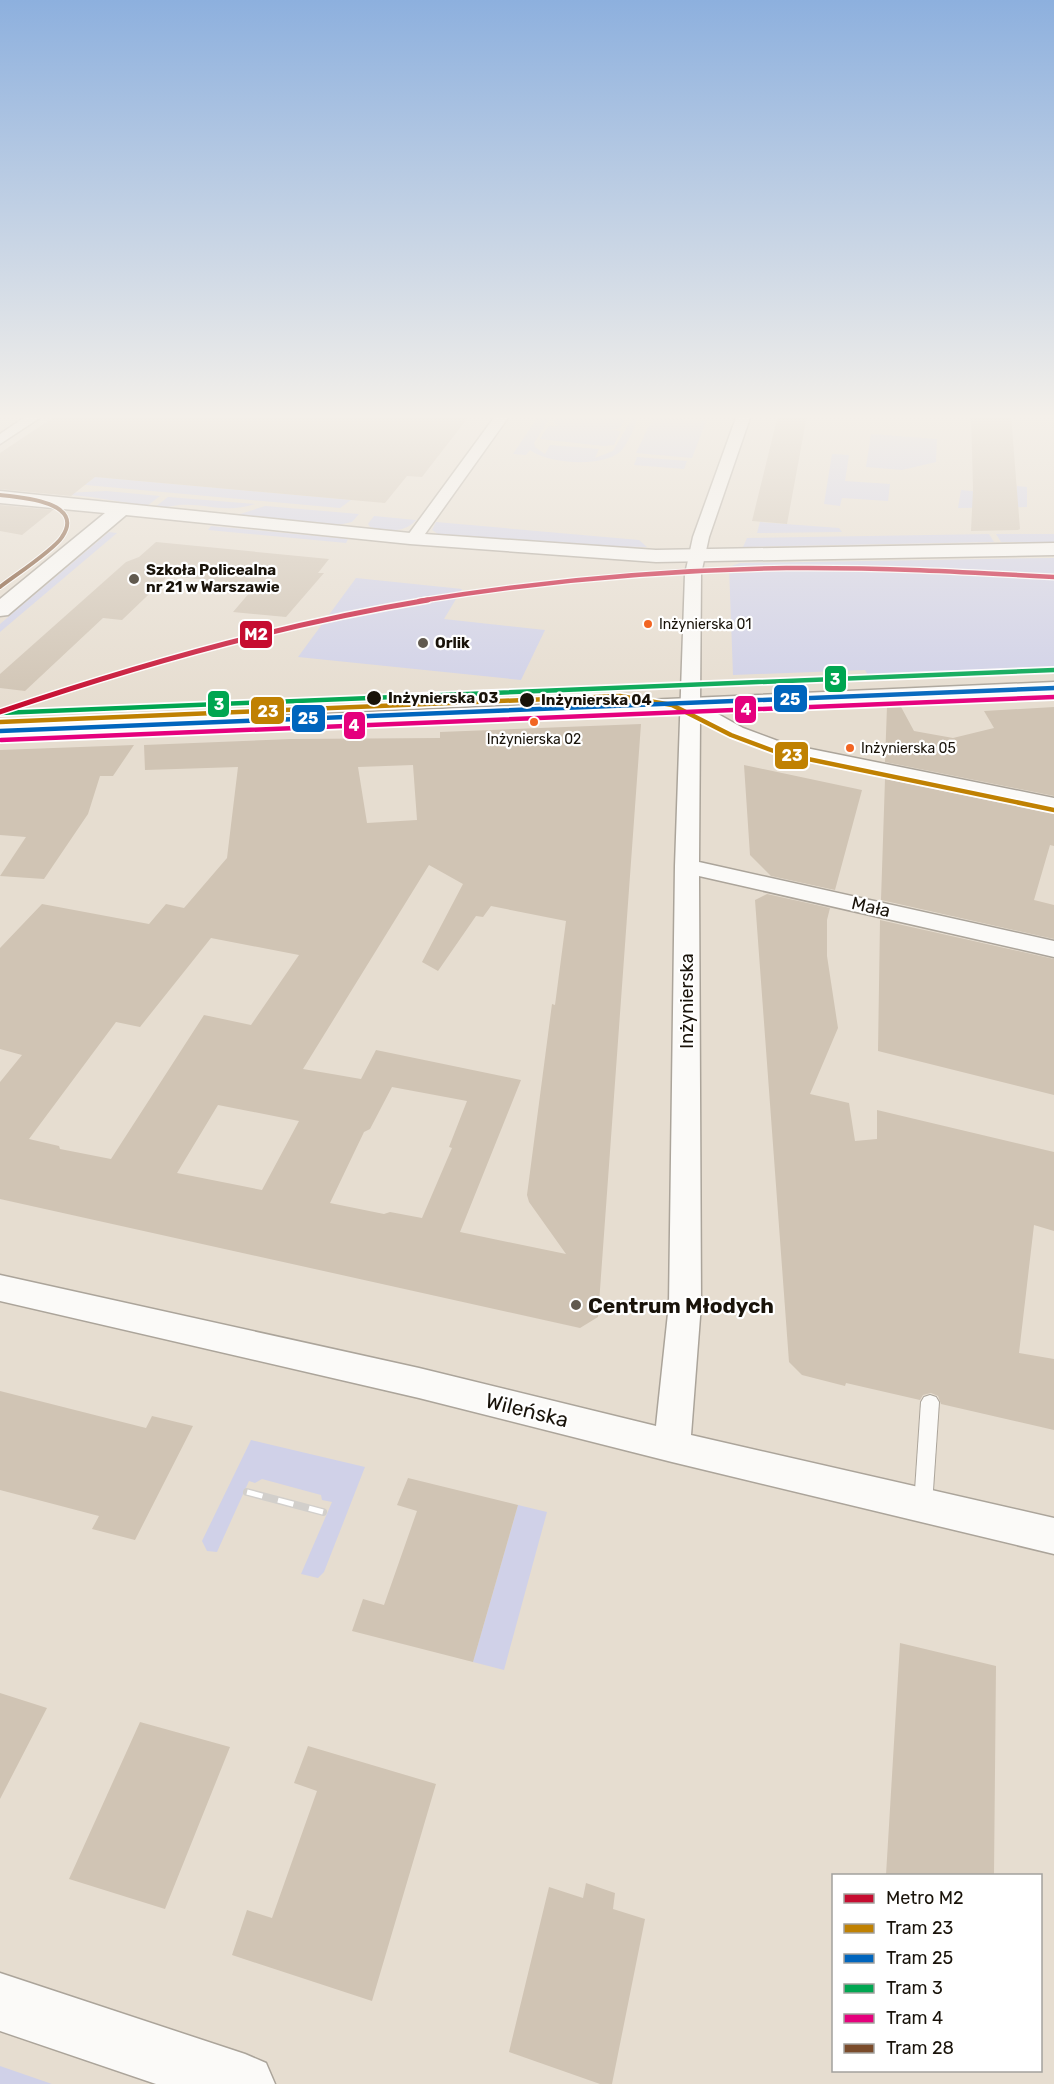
<svg xmlns="http://www.w3.org/2000/svg" width="1054" height="2084" font-family="Rubik,sans-serif">
<style>
.green{fill:#d0d1e8}
.building{fill:#d0c4b4;fill-rule:evenodd}
.lines{fill:none;stroke-linecap:round;stroke-linejoin:round}
.lane-casing{stroke:#aba49a;stroke-width:2}
.street-casing{stroke:#aba49a;stroke-width:3}
.secondary-casing{stroke:#aba49a;stroke-width:3}
.lane{fill:#fbfaf8;fill-rule:evenodd}
.street{fill:#fbfaf8;fill-rule:evenodd}
.secondary{fill:#fbfaf8;fill-rule:evenodd}
.rail-casing{stroke:#d2cfcb;stroke-width:8}
.rail{stroke:#fff;stroke-width:5;stroke-dasharray:16;stroke-linecap:butt}
.tram-1-casing{stroke:#fff;stroke-width:8}
.tram-2-casing{stroke:#fff;stroke-width:8}
.tram-3-casing{stroke:#fff;stroke-width:8}
.tram-4-casing{stroke:#fff;stroke-width:8}
.tram-5-casing{stroke:#fff;stroke-width:6}
.tram-1{stroke:#c08102;stroke-width:4.5}
.tram-2{stroke:#0065bd;stroke-width:4.5}
.tram-3{stroke:#00a651;stroke-width:4.5}
.tram-4{stroke:#e5007d;stroke-width:4.5}
.tram-5{stroke:#7a4b2a;stroke-width:4}
.metro-1-far1-casing{stroke:#fff;stroke-width:7}
.metro-1-casing{stroke:#fff;stroke-width:8}
.metro-1-far1{stroke:#c60c30;stroke-width:4.5}
.metro-1{stroke:#c60c30;stroke-width:5}
.poi-dot{fill:#615a4f;stroke:#fff;stroke-width:2}
.bus-dot{fill:#f26522;stroke:#fff;stroke-width:2}
.stop-dot{fill:#19130a;stroke:#fff;stroke-width:2}
.labels{text-anchor:middle;dominant-baseline:central;stroke-width:4.5;stroke-linejoin:round;paint-order:stroke}
.far-bus-label{font-size:14px;fill:#19130a;stroke:#fff;text-anchor:start}
.far-poi-label{font-size:15px;font-weight:bold;fill:#19130a;stroke:#fff;text-anchor:start}
.far-stop-label{font-size:15px;font-weight:bold;fill:#19130a;stroke:#fff;text-anchor:start}
.street-label{font-size:18px;fill:#19130a;stroke:#fff}
.near-poi-label{font-size:21px;font-weight:bold;fill:#19130a;stroke:#fff;text-anchor:start}
.near-street-label{font-size:21px;fill:#19130a;stroke:#fff}
.line-badge{stroke:#fff;stroke-width:2}
.badge-label{font-size:16px;text-anchor:middle;font-weight:bold;fill:#fff}
</style>
<rect width="100%" height="100%" fill="#e6ddd0"/>
<path class="green" d="M539,415H552L534,443L535,447L545,454L550,445L599,449L595,458L613,451L631,420L630,415L638,417C635,427 628,443 621,451C603,468 548,464 530,450L526,455L513,454Z
M558,415H627L620,428L611,430L621,431L614,445L603,446L540,439L548,426H558L559,424L553,423Z
M653,417L706,421L692,458L636,453Z
M871,434L937,439L936,462L902,470L866,467Z
M832,454L849,455L845,481L890,484L888,501L842,498L840,506L824,504Z
M637,457L687,461L684,469L634,465Z
M95,477L351,500L340,508L75,484L79,480L90,481Z
M0,486L65,493L106,491L160,496L147,506L91,497L0,488Z
M1017,486L1027,487V507L958,508L961,490L1017,495Z
M168,497L255,504C225,514 207,503 179,505C170,506 164,509 155,507Z
M265,506L359,514L352,522L338,525L237,515Z
M374,516L416,520C404,534 386,531 370,527L368,524Z
M436,522L639,540L647,547L591,546L438,534L432,530Z
M760,522L839,528L842,532L757,533Z
M211,526L348,539L346,543L208,530Z
M109,532L117,533L0,632V624Z
M989,534L994,542L743,547L747,538Z
M996,534H1054V542H1001Z
M1054,558V670L870,678L865,670L733,675L729,567L740,563Z
M356,578L462,589L444,619L545,630L521,680L298,657Z
M251,1440L365,1467L324,1572L318,1578L301,1574L332,1502L322,1500L321,1495L262,1479L255,1483L249,1481L217,1552L207,1551L202,1541Z
M518,1505L547,1512L504,1670L473,1662Z
M0,2066L52,2084H0Z"/>
<path class="building" d="M57,415H470L422,477L407,476L385,503L95,477L71,496L0,489V453Z
M778,415H807L787,524L752,521Z
M971,415H1011L1020,529L1018,530L971,531L973,489Z
M0,505L53,510L22,535L0,531Z
M156,542L329,559L318,573H324L286,617L233,612L256,585L168,576L122,620L103,618L25,691L0,688V674L126,562L139,557Z
M900,705L914,731L953,738L994,728L984,711L1054,707V796L885,762L887,706Z
M641,724L598,1317L580,1328L0,1199V1082L22,1055L0,1049V948L42,904L149,924L166,904L184,908L227,858L238,767L145,770L144,745L291,739L440,738V732ZM413,765L417,820L367,823L358,767ZM429,865L463,884L422,962L438,971L476,916L483,917L491,906L566,921L555,1005L552,1004L527,1195L529,1202L566,1254L460,1232L521,1080L376,1050L361,1079L303,1069ZM211,938L299,955L251,1025L204,1015L111,1159L60,1149L59,1146L29,1139L116,1022L140,1027ZM392,1087L467,1101L449,1147L452,1148L422,1218L390,1212L384,1214L330,1203L364,1132L370,1129ZM218,1105L299,1121L262,1190L177,1173Z
M134,745L113,776H100L88,814L44,879L0,876L26,837L0,835V750Z
M744,765L862,790L835,890L771,876L750,855Z
M885,779L1054,814V846L1050,845L1034,900L1054,905V939L881,900Z
M767,894L830,908L827,920V956L838,1028L810,1094L849,1103L855,1141L877,1139V1110L1054,1152V1231L1034,1225L1019,1353L1054,1359V1430L941,1404L938,1396L931,1393L923,1395L920,1400L846,1383L845,1386L802,1375L789,1362L755,900Z
M880,920L1054,959V1095L878,1051Z
M0,1391L146,1428L152,1416L193,1426L135,1540L92,1529L99,1516L0,1490Z
M408,1478L518,1505L473,1662L352,1631L363,1599L384,1605L417,1511L397,1505Z
M900,1643L996,1666L994,1875H886Z
M0,1693L47,1708L0,1799Z
M140,1722L230,1747L165,1909L69,1879Z
M308,1746L436,1784L372,2001L232,1955L247,1910L272,1918L317,1791L294,1783Z
M586,1883L615,1893L613,1909L645,1919L612,2084H600L509,2052L549,1887L583,1898Z"/>
<g class="lines">
<g class="lane-casing">
<path id="lane" d="M930,1395L936,1397L939,1402L932,1505L930,1511L923,1513L916,1511L914,1505L921,1402L924,1397Z"/>
</g>
<g class="street-casing">
<path id="street" d="M28,415H44L0,444V434Z
M496,415H510L420,541H408L406,538L408,535Z
M737,415H751L709,537L701,574L700,704L743,728L786,744L1054,798V812L774,753L729,736L700,720L699,862L1054,941V957L699,876L701,1304L691,1435L1054,1518V1554L672,1462L419,1398L0,1301V1275L419,1368L656,1426L669,1304L675,866L685,574L693,537Z"/>
</g>
<g class="secondary-casing">
<path id="secondary" d="M0,491L410,533L656,550L1054,543V555L656,562L410,544L126,515L8,615L0,616V599L105,513L0,503Z
M1054,682V696L305,729H202L0,737V723L202,715H305Z
M0,1973L245,2054L266,2063L275,2084H156L0,2031Z"/>
</g>
<use href="#lane" class="lane"/>
<use href="#street" class="street"/>
<use href="#secondary" class="secondary"/>
<g class="rail-casing">
<path id="rail" d="M247,1492L323,1512"/>
</g>
<use href="#rail" class="rail"/>
<g class="tram-1-casing">
<path id="tram-1" d="M0,722L620,696L672,705L731,735L779,753L1054,810"/>
</g>
<g class="tram-2-casing">
<path id="tram-2" d="M0,731L1054,688"/>
</g>
<g class="tram-3-casing">
<path id="tram-3" d="M0,713L1054,670"/>
</g>
<g class="tram-4-casing">
<path id="tram-4" d="M1,740L1054,697"/>
</g>
<g class="tram-5-casing">
<path id="tram-5" d="M0,495C21,497 86,502 62,537C54,550 14,576 0,587"/>
</g>
<use href="#tram-1" class="tram-1"/>
<use href="#tram-2" class="tram-2"/>
<use href="#tram-3" class="tram-3"/>
<use href="#tram-4" class="tram-4"/>
<use href="#tram-5" class="tram-5"/>
<g class="metro-1-far1-casing">
<path id="metro-1-far1" d="M419,601C540,581 663,570 786,568C875,567 965,572 1054,577"/>
</g>
<g class="metro-1-casing">
<path id="metro-1" d="M0,712C141,664 282,624 428,600"/>
</g>
<use href="#metro-1-far1" class="metro-1-far1"/>
<use href="#metro-1" class="metro-1"/>
</g>
<linearGradient id="sky" x2="0" y2="1"><stop stop-color="#8db0de"/><stop offset="0.59" stop-color="#f4f0ea"/><stop offset="1" stop-color="#f4f0ea" stop-opacity="0"/></linearGradient>
<rect width="1054" height="706" fill="url(#sky)"/>
<g class="poi-dot">
<circle cx="134" cy="579" r="6"/>
<circle cx="423" cy="643" r="6"/>
<circle cx="576" cy="1305" r="6"/>
</g>
<g class="bus-dot">
<circle cx="648" cy="624" r="5"/>
<circle cx="534" cy="722" r="5"/>
<circle cx="850" cy="748" r="5"/>
</g>
<g class="stop-dot">
<circle cx="374" cy="698" r="8"/>
<circle cx="527" cy="700" r="8"/>
</g>
<g class="labels">
<g class="far-bus-label">
<text x="659" y="624">Inżynierska 01</text>
<text x="534" y="739" text-anchor="middle">Inżynierska 02</text>
<text x="861" y="748">Inżynierska 05</text>
</g>
<g class="far-poi-label">
<text x="146" y="570">Szkoła Policealna<tspan x="146" dy="17">nr 21 w Warszawie</tspan></text>
<text x="435" y="643">Orlik</text>
</g>
<g class="far-stop-label">
<text x="388" y="698">Inżynierska 03</text>
<text x="541" y="700">Inżynierska 04</text>
</g>
<g class="street-label">
<text transform="translate(871 907) rotate(13)">Mała</text>
<text transform="translate(687 1001) rotate(-90)">Inżynierska</text>
</g>
<g class="near-poi-label">
<text x="588" y="1305">Centrum Młodych</text>
</g>
<g class="near-street-label">
<text transform="translate(527 1410) rotate(14)">Wileńska</text>
</g>
</g>
<g class="line-badge">
<rect x="239" y="620" width="34" height="29" rx="6" fill="#c60c30"/>
<rect x="824" y="665" width="23" height="28" rx="6" fill="#00a651"/>
<rect x="773" y="684" width="35" height="29" rx="6" fill="#0065bd"/>
<rect x="207" y="690" width="23" height="28" rx="6" fill="#00a651"/>
<rect x="734" y="695" width="23" height="29" rx="6" fill="#e5007d"/>
<rect x="250" y="696" width="35" height="29" rx="6" fill="#c08102"/>
<rect x="291" y="704" width="35" height="29" rx="6" fill="#0065bd"/>
<rect x="343" y="711" width="23" height="29" rx="6" fill="#e5007d"/>
<rect x="774" y="741" width="35" height="29" rx="6" fill="#c08102"/>
</g>
<g class="badge-label">
<text x="256" y="640">M2</text>
<text x="835" y="685">3</text>
<text x="790" y="705">25</text>
<text x="219" y="710">3</text>
<text x="746" y="715">4</text>
<text x="268" y="717">23</text>
<text x="308" y="724">25</text>
<text x="354" y="731">4</text>
<text x="792" y="761">23</text>
</g>
<rect x="832" y="1874" width="210" height="198" fill="#ffffff" stroke="#a3a19d" stroke-width="1.5"/>
<rect x="844" y="1894" width="30" height="9" fill="#c60c30" stroke="#a3a19d" stroke-width="1.5"/>
<text x="886" y="1904" font-size="18" fill="#19130a">Metro M2</text>
<rect x="844" y="1924" width="30" height="9" fill="#c08102" stroke="#a3a19d" stroke-width="1.5"/>
<text x="886" y="1934" font-size="18" fill="#19130a">Tram 23</text>
<rect x="844" y="1954" width="30" height="9" fill="#0065bd" stroke="#a3a19d" stroke-width="1.5"/>
<text x="886" y="1964" font-size="18" fill="#19130a">Tram 25</text>
<rect x="844" y="1984" width="30" height="9" fill="#00a651" stroke="#a3a19d" stroke-width="1.5"/>
<text x="886" y="1994" font-size="18" fill="#19130a">Tram 3</text>
<rect x="844" y="2014" width="30" height="9" fill="#e5007d" stroke="#a3a19d" stroke-width="1.5"/>
<text x="886" y="2024" font-size="18" fill="#19130a">Tram 4</text>
<rect x="844" y="2044" width="30" height="9" fill="#7a4b2a" stroke="#a3a19d" stroke-width="1.5"/>
<text x="886" y="2054" font-size="18" fill="#19130a">Tram 28</text>
</svg>
